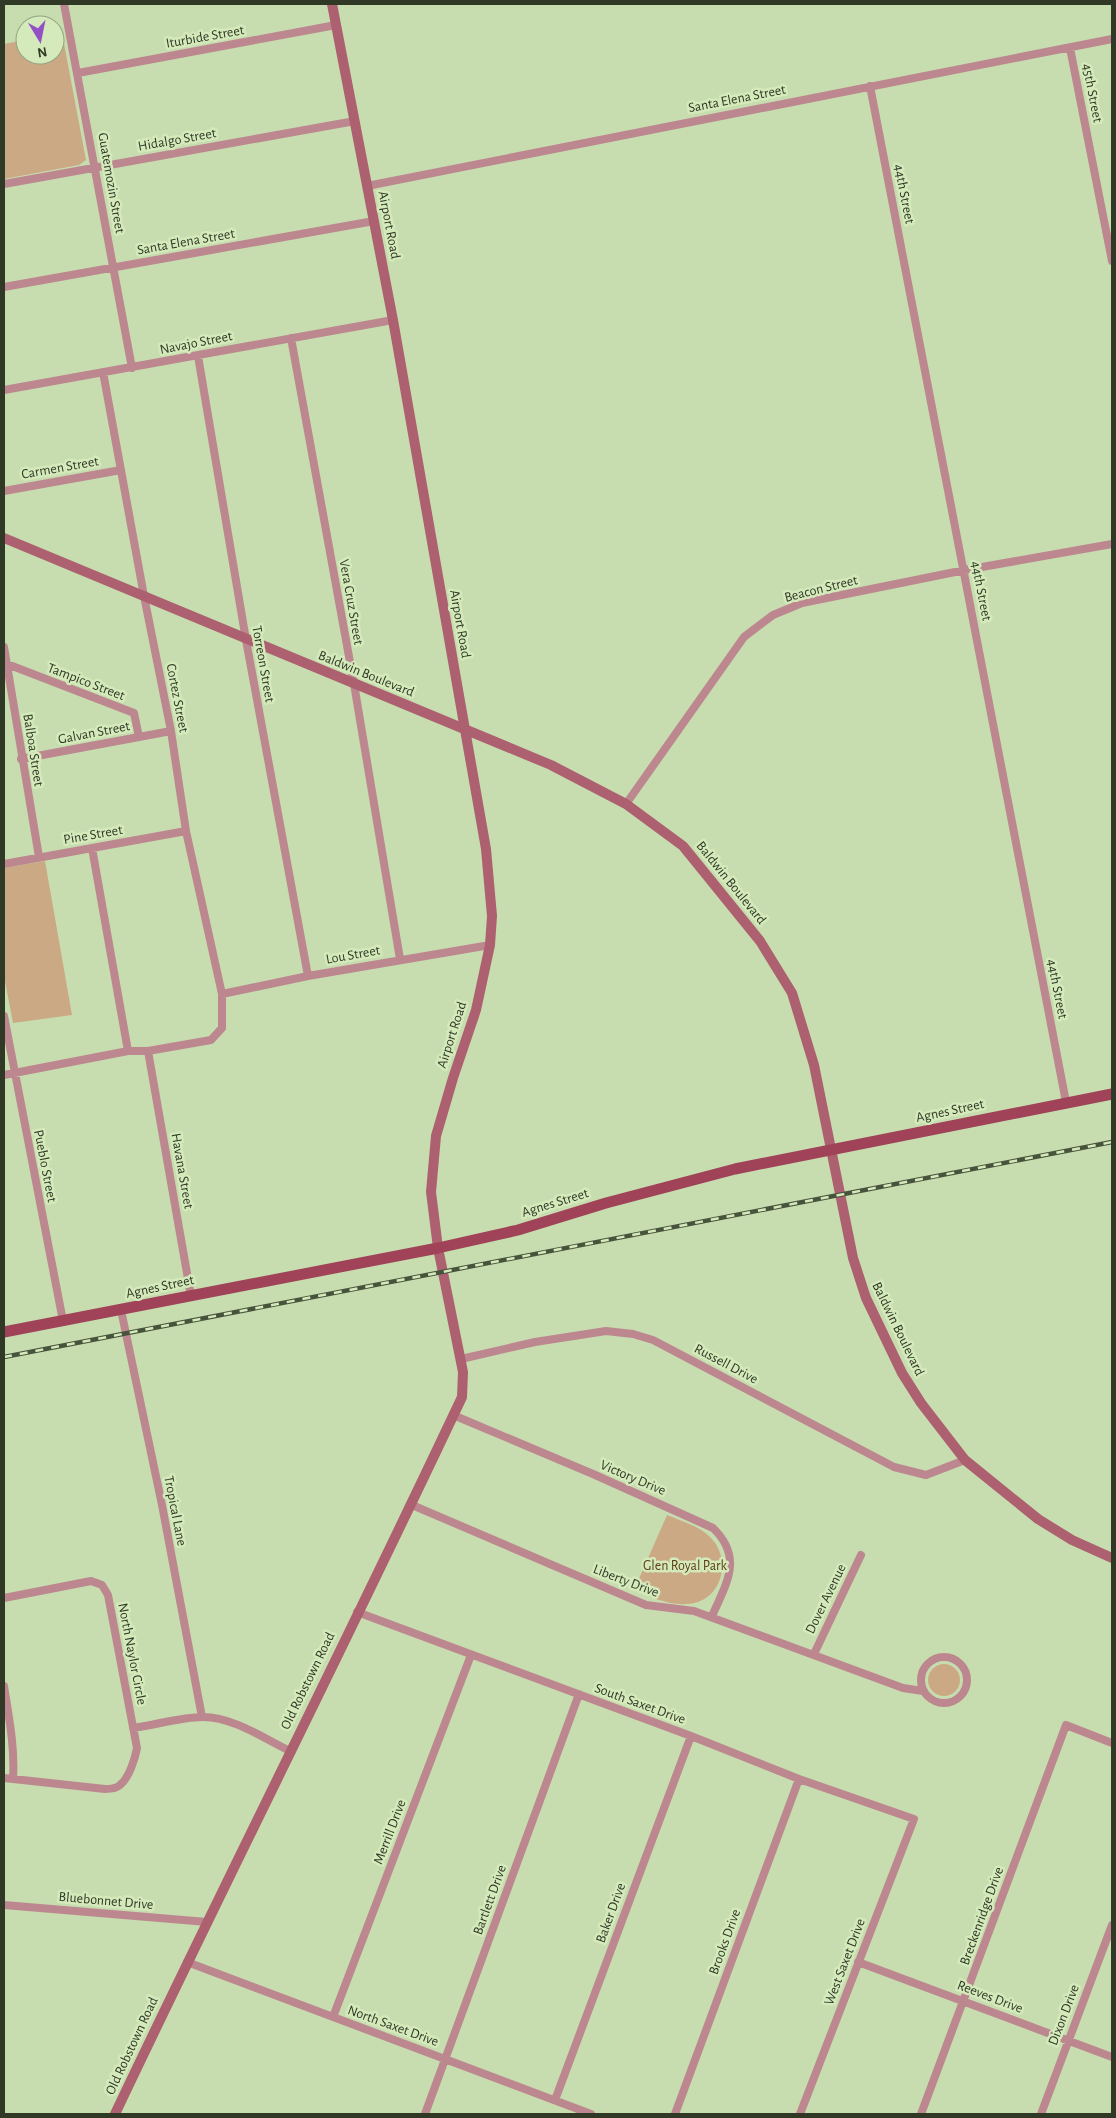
<svg xmlns="http://www.w3.org/2000/svg" width="1116" height="2118" font-family="'Alegreya Sans',sans-serif">
<style>
.green{fill:#cca985}
.lines{fill:none;stroke-linecap:round;stroke-linejoin:round}
.street{stroke:#bd8790;stroke-width:8}
.secondary{stroke:#ad606f;stroke-width:10}
.primary{stroke:#a04258;stroke-width:11}
.rail-casing{stroke:#48533c;stroke-width:4.5}
.rail{stroke:#d4eabb;stroke-width:2.5;stroke-dasharray:8;stroke-linecap:butt}
.labels{text-anchor:middle;dominant-baseline:central;stroke-width:5;stroke-linejoin:round;paint-order:stroke}
.street-label{font-size:14px;fill:#303826;stroke:#d4eabb}
.park-label{font-size:14px;fill:#5e3e16;stroke:#d4eabb}
</style>
<rect width="100%" height="100%" fill="#c7ddaf"/>
<path class="green" d="M62,33L86,160L79,165L4,179V44L25,40V55H55V35Z
M45,861L72,1015L13,1023L4,976V868Z
M667,1515C681,1521 700,1526 711,1538C730,1557 724,1593 698,1602C676,1609 653,1598 634,1590Z
M928 1680a16 16 0 1 1 32 0a16 16 0 1 1-32 0Z"/>
<g class="lines">
<path class="street" d="M64,4L132,368
M1070,48L1112,261
M78,73L336,25
M870,86L1066,1102
M4,184L355,121
M367,186L1112,39
M4,287L374,221
M291,338L354,684L400,959
M198,356L246,640L308,976
M4,390L393,320
M4,491L121,470
M4,647L39,857
M7,664L134,713L139,737
M21,759L171,731
M626,804L744,637L773,615L802,603L965,570L1112,544
M92,848L128,1051
M4,864L186,831
M222,994L308,976L490,945
M4,1016L63,1321
M148,1051L191,1296
M4,1075L128,1051H148L211,1040L222,1028V994L186,831L171,731L144,596L103,372
M121,1310L162,1505L202,1717
M461,1359L535,1342L606,1331L633,1334L653,1340L894,1467L926,1475L965,1460
M453,1415L593,1474L713,1528C744,1558 726,1584 712,1616
M412,1505L646,1605L694,1611L903,1688L923,1691
M4,1598L91,1581L102,1585L108,1595L137,1748C135,1759 129,1778 120,1785C116,1789 110,1789 105,1789L4,1778
M357,1612L691,1736L799,1779L914,1819L800,2114
M814,1654L861,1555
M921 1680a23 23 0 1 1 46 0a23 23 0 1 1-46 0Z
M4,1686C9,1718 15,1747 13,1779
M133,1728C155,1725 182,1717 203,1717C233,1717 263,1738 290,1751
M4,1905L207,1922
M187,1962L591,2114
M858,1962L1112,2057
M333,2017L471,1655
M555,2100L691,1736
M425,2114L579,1694
M675,2114L799,1779
M921,2114L1066,1725L1112,1743
M1041,2114L1112,1925"/>
<path class="secondary" d="M4,538L551,765L626,804L683,846L760,941L792,993L814,1065L853,1258L866,1298L902,1373L921,1403L965,1460L1038,1519L1072,1540L1112,1558
M115,2114C229,1874 349,1637 462,1397L463,1372L438,1248L431,1192L436,1136L453,1078L476,1010L490,945L492,916L486,849L393,320L332,4"/>
<path class="primary" d="M4,1332L438,1248L518,1230L606,1203L735,1169L1112,1094"/>
<g class="rail-casing">
<path id="rail" d="M4,1357L1112,1142"/>
</g>
<use href="#rail" class="rail"/>
</g>
<g class="labels">
<g class="street-label">
<text transform="translate(205 37) rotate(-10)">Iturbide Street</text>
<text transform="translate(1092 93) rotate(79)">45th Street</text>
<text transform="translate(737 99) rotate(-11)">Santa Elena Street</text>
<text transform="translate(177 140) rotate(-10)">Hidalgo Street</text>
<text transform="translate(111 183) rotate(80)">Guatemozin Street</text>
<text transform="translate(904 194) rotate(79)">44th Street</text>
<text transform="translate(389 225) rotate(79)">Airport Road</text>
<text transform="translate(186 242) rotate(-10)">Santa Elena Street</text>
<text transform="translate(196 343) rotate(-11)">Navajo Street</text>
<text transform="translate(60 468) rotate(-10)">Carmen Street</text>
<text transform="translate(821 589) rotate(-14)">Beacon Street</text>
<text transform="translate(981 591) rotate(79)">44th Street</text>
<text transform="translate(351 602) rotate(80)">Vera Cruz Street</text>
<text transform="translate(460 624) rotate(80)">Airport Road</text>
<text transform="translate(263 664) rotate(80)">Torreon Street</text>
<text transform="translate(366 674) rotate(22)">Baldwin Boulevard</text>
<text transform="translate(86 682) rotate(21)">Tampico Street</text>
<text transform="translate(177 698) rotate(79)">Cortez Street</text>
<text transform="translate(94 733) rotate(-11)">Galvan Street</text>
<text transform="translate(33 750) rotate(81)">Balboa Street</text>
<text transform="translate(93 835) rotate(-10)">Pine Street</text>
<text transform="translate(731 883) rotate(51)">Baldwin Boulevard</text>
<text transform="translate(353 955) rotate(-10)">Lou Street</text>
<text transform="translate(1057 989) rotate(79)">44th Street</text>
<text transform="translate(452 1035) rotate(-72)">Airport Road</text>
<text transform="translate(950 1111) rotate(-12)">Agnes Street</text>
<text transform="translate(45 1166) rotate(79)">Pueblo Street</text>
<text transform="translate(182 1171) rotate(80)">Havana Street</text>
<text transform="translate(555 1203) rotate(-17)">Agnes Street</text>
<text transform="translate(160 1287) rotate(-12)">Agnes Street</text>
<text transform="translate(898 1329) rotate(64)">Baldwin Boulevard</text>
<text transform="translate(726 1364) rotate(28)">Russell Drive</text>
<text transform="translate(633 1478) rotate(23)">Victory Drive</text>
<text transform="translate(175 1511) rotate(79)">Tropical Lane</text>
<text transform="translate(626 1581) rotate(21)">Liberty Drive</text>
<text transform="translate(826 1599) rotate(-64)">Dover Avenue</text>
<text transform="translate(132 1654) rotate(79)">North Naylor Circle</text>
<text transform="translate(308 1681) rotate(-64)">Old Robstown Road</text>
<text transform="translate(640 1704) rotate(20)">South Saxet Drive</text>
<text transform="translate(390 1832) rotate(-69)">Merrill Drive</text>
<text transform="translate(490 1900) rotate(-70)">Bartlett Drive</text>
<text transform="translate(106 1901) rotate(5)">Bluebonnet Drive</text>
<text transform="translate(611 1913) rotate(-70)">Baker Drive</text>
<text transform="translate(982 1916) rotate(-70)">Breckenridge Drive</text>
<text transform="translate(725 1942) rotate(-70)">Brooks Drive</text>
<text transform="translate(845 1962) rotate(-69)">West Saxet Drive</text>
<text transform="translate(990 1997) rotate(21)">Reeves Drive</text>
<text transform="translate(1064 2015) rotate(-69)">Dixon Drive</text>
<text transform="translate(393 2026) rotate(20)">North Saxet Drive</text>
<text transform="translate(132 2046) rotate(-65)">Old Robstown Road</text>
</g>
<g class="park-label">
<text x="685" y="1566">Glen Royal Park</text>
</g>
</g>
<rect width="1116" height="2118" fill="none" stroke="#303826" stroke-width="10"/>
<g transform="translate(40 40) rotate(170)"><circle r="24" fill="#d4eabb" stroke="#92a37f"/>
<path d="M0-4L9 19L0 12L-9 19Z" fill="#9451c5"/>
<text y="-8" font-size="14" font-weight="bold" text-anchor="middle" fill="#303826">N</text>
</g>
</svg>
